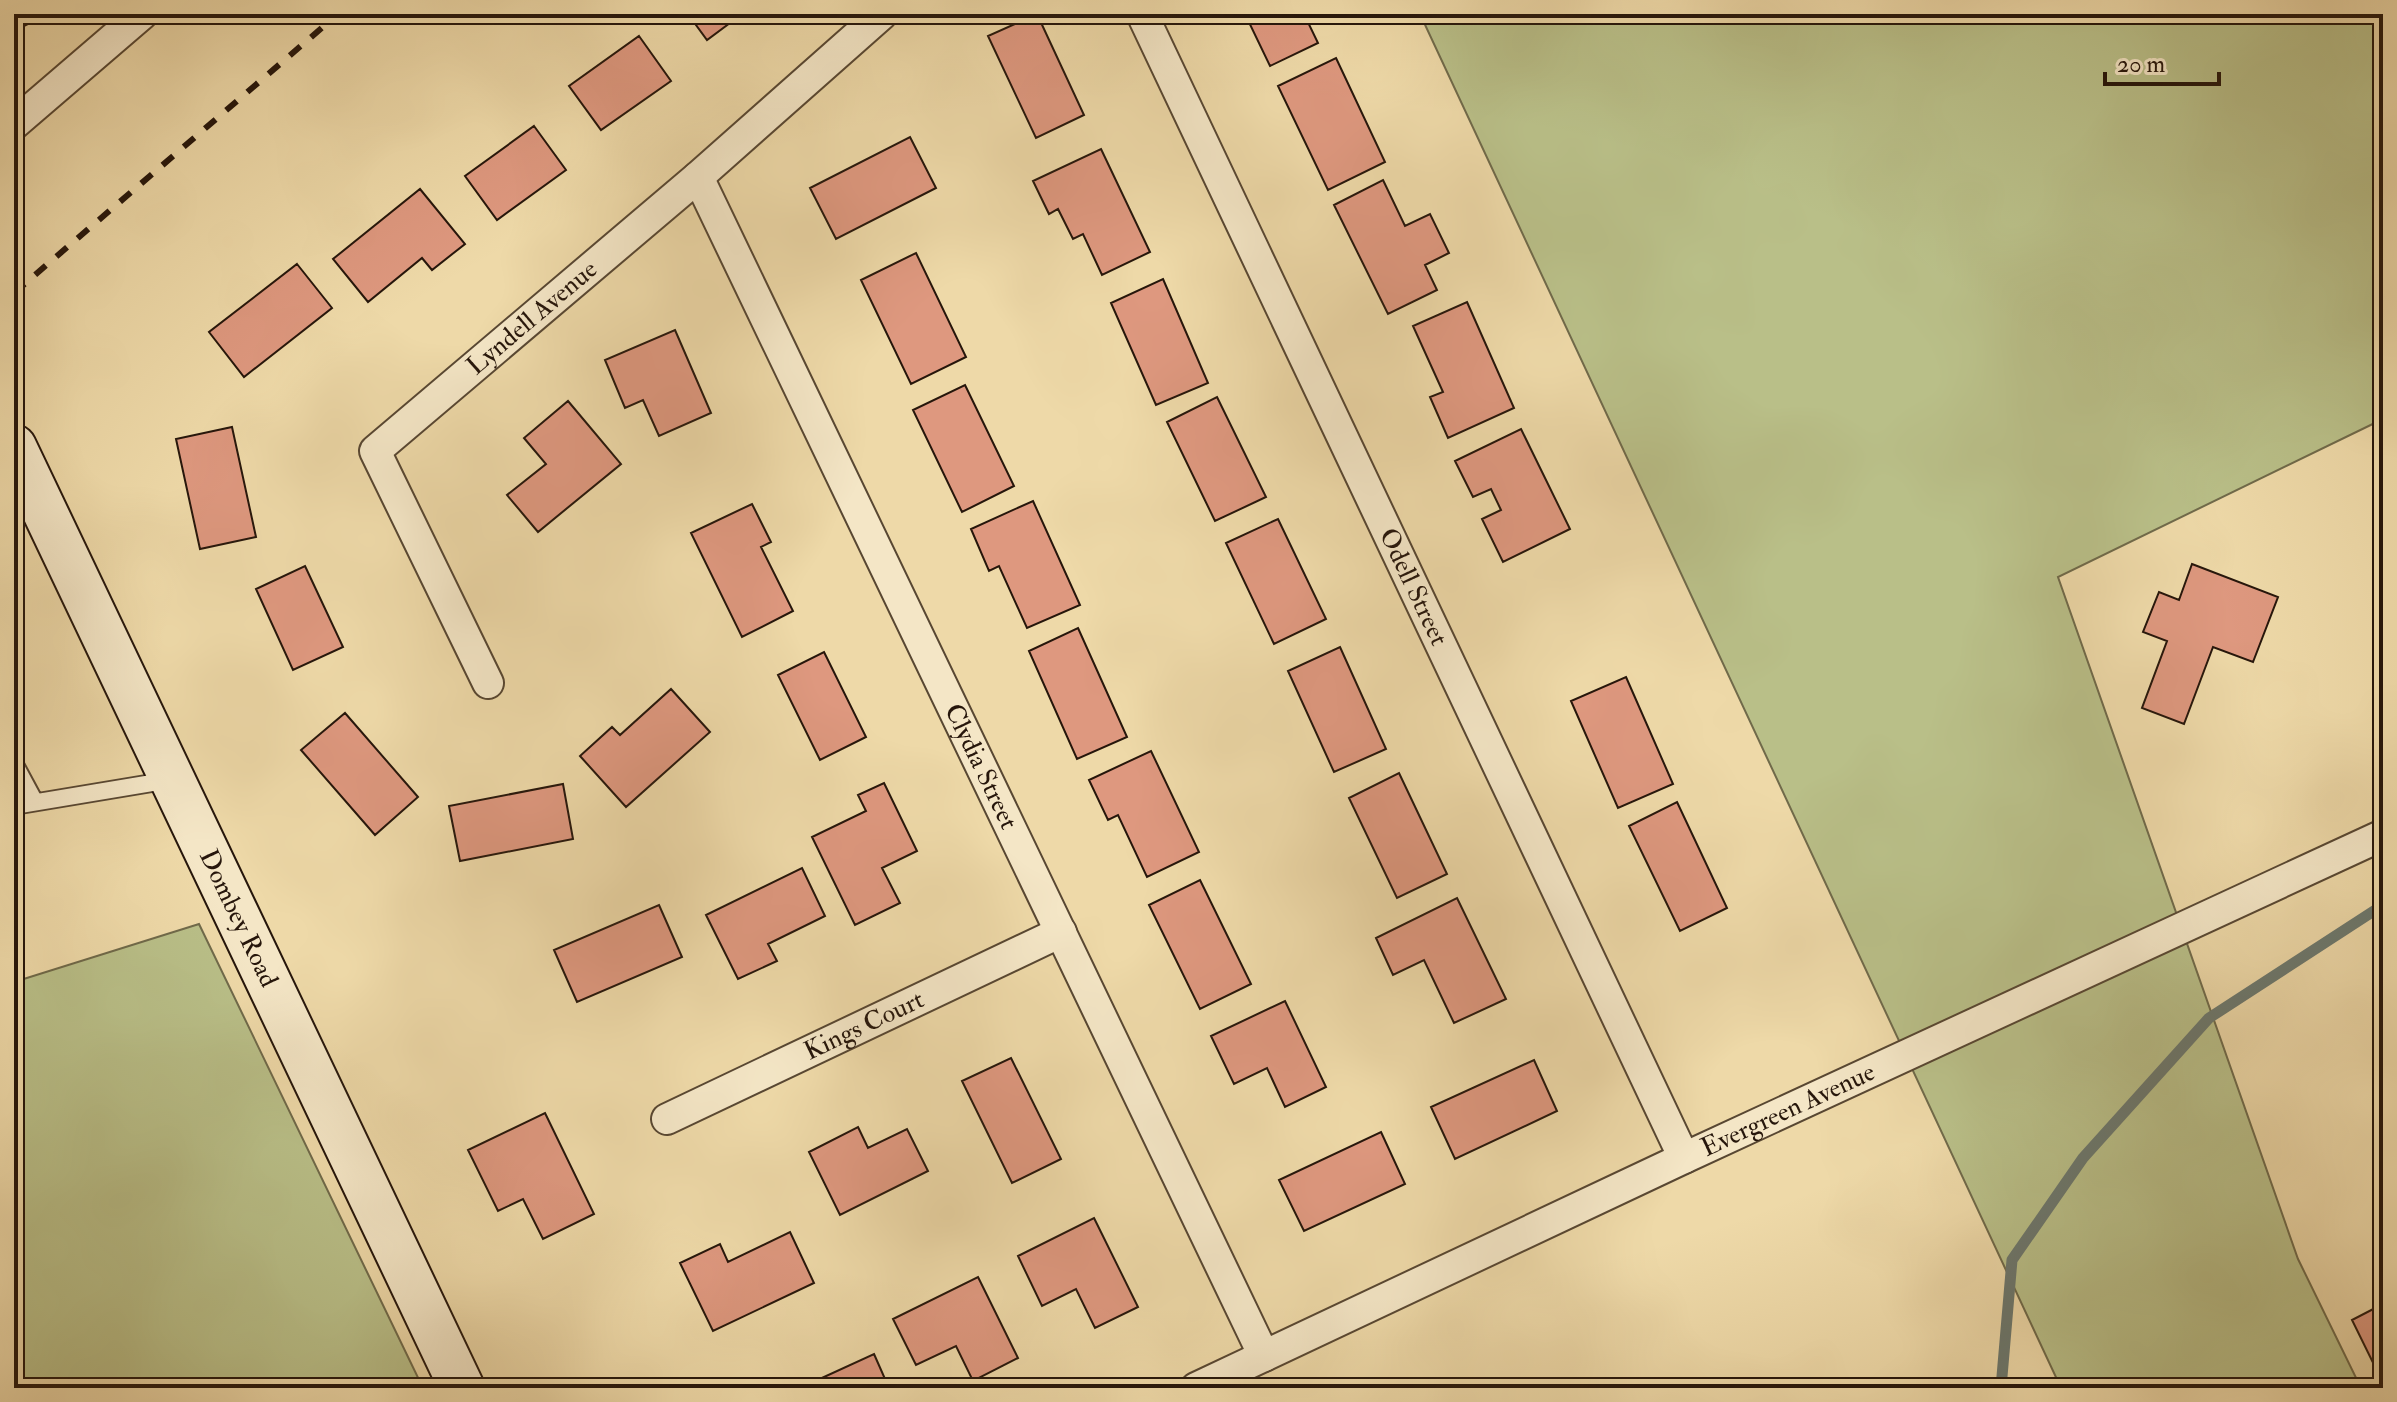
<svg xmlns="http://www.w3.org/2000/svg" width="2397" height="1402" font-family="'IM FELL Double Pica',serif">
<style>
.green{fill:#b9bf88;stroke:#706a4a;stroke-width:2}
.lines{fill:none;stroke-linecap:round;stroke-linejoin:round}
.stream{stroke:#6c786e;stroke-width:11}
.building{fill:#de987f;stroke:#26160b;stroke-width:2}
.lane-casing{stroke:#584732;stroke-width:20}
.street-casing{stroke:#584732;stroke-width:34}
.secondary-casing{stroke:#26160b;stroke-width:48}
.lane{stroke:#f4e6c6;stroke-width:16}
.street{stroke:#f4e6c6;stroke-width:30}
.secondary{stroke:#f4e6c6;stroke-width:44}
.rail{stroke:#26160b;stroke-width:6;stroke-dasharray:14 14;stroke-linecap:butt}
.labels{text-anchor:middle;dominant-baseline:central;stroke-width:6;stroke-linejoin:round;paint-order:stroke}
.street-label{font-size:26px;fill:#26160b;stroke:#f4e6c6}
</style>
<rect width="100%" height="100%" fill="#eed9a8"/>
<filter id="stains"><feTurbulence type="fractalNoise" baseFrequency=".0025" numOctaves="4"/><feColorMatrix values="0 0 0 0 .2 0 0 0 0 .09 0 0 0 0 .02 0 0 0 .5 -.17"/></filter>
<radialGradient id="worn" r=".72"><stop offset=".6" stop-color="#630" stop-opacity="0"/><stop offset="1" stop-color="#630" stop-opacity=".3"/></radialGradient>
<path class="green" d="M1420,14H2383V419L2058,577L2298,1259L2361,1388H2061Z
M199,924L423,1388H14V982Z"/>
<g class="lines">
<path class="stream" d="M2001,1388L2012,1260L2083,1158L2209,1018L2383,905"/>
</g>
<path class="building" d="M14,14H26L30,23L14,31Z
M688,14H742L707,40Z
M1037,14L1084,115L1036,138L988,36Z
M1245,14H1304L1318,43L1270,66Z
M639,36L671,81L601,130L569,86Z
M1336,58L1385,162L1328,190L1278,86Z
M534,126L566,170L497,220L465,176Z
M910,137L936,188L836,239L810,188Z
M1101,149L1150,252L1102,275L1083,234L1073,239L1058,209L1049,214L1033,181Z
M1383,180L1405,226L1430,214L1449,253L1425,265L1437,290L1388,314L1334,205Z
M420,189L465,244L432,270L422,258L368,302L333,259Z
M916,253L966,357L911,384L861,280Z
M297,264L332,308L244,377L209,332Z
M1163,279L1208,383L1156,405L1111,303Z
M1467,302L1514,408L1448,438L1430,397L1443,392L1413,326Z
M675,330L711,413L659,436L643,400L625,408L605,360Z
M965,385L1014,486L962,512L913,410Z
M1217,397L1266,497L1215,521L1167,422Z
M568,401L621,464L538,532L507,495L546,464L524,438Z
M232,427L256,537L200,549L176,439Z
M1521,429L1570,529L1503,562L1482,519L1501,510L1491,489L1473,497L1455,461Z
M1033,501L1080,605L1027,628L999,566L989,571L971,529Z
M752,504L771,542L761,547L793,611L742,637L691,533Z
M1278,519L1326,619L1274,644L1226,543Z
M2192,564L2278,597L2253,662L2213,647L2184,724L2142,708L2167,641L2143,632L2159,592L2179,600Z
M305,566L343,647L293,670L256,589Z
M1078,628L1127,737L1077,759L1029,651Z
M1340,647L1386,749L1334,772L1288,671Z
M824,652L866,737L820,760L778,675Z
M1626,677L1673,784L1618,808L1571,701Z
M671,689L710,732L626,807L580,756L612,727L620,735Z
M345,713L418,797L375,835L301,750Z
M1151,751L1199,852L1147,877L1118,815L1108,820L1089,780Z
M1399,773L1447,874L1397,898L1349,798Z
M884,783L917,851L882,868L900,903L855,925L812,837L866,811L858,795Z
M563,784L573,839L460,861L449,806Z
M1677,802L1727,908L1680,931L1629,826Z
M802,868L825,916L768,944L777,961L738,979L706,915Z
M1200,880L1251,984L1200,1009L1149,905Z
M1457,898L1506,999L1454,1023L1424,960L1393,975L1376,938Z
M659,905L682,957L577,1002L554,950Z
M1285,1001L1326,1087L1285,1107L1267,1068L1234,1084L1211,1036Z
M1011,1058L1061,1159L1012,1183L962,1081Z
M1534,1060L1557,1111L1455,1159L1431,1107Z
M545,1113L594,1214L543,1239L523,1199L498,1211L468,1150Z
M858,1127L868,1148L907,1129L928,1171L840,1215L809,1152Z
M1381,1132L1405,1184L1304,1231L1279,1180Z
M1094,1218L1138,1307L1095,1328L1076,1289L1042,1306L1018,1256Z
M790,1232L814,1283L713,1331L680,1263L720,1244L728,1262Z
M978,1277L1018,1358L973,1381L956,1346L916,1365L893,1319Z
M2383,1304V1383L2352,1320Z
M874,1354L889,1388H800Z"/>
<g class="lines">
<g class="lane-casing">
<path id="lane" d="M14,763L35,802
M14,806L170,780"/>
</g>
<g class="street-casing">
<g id="street">
<path id="s1" d="M1142,14L1684,1158"/>
<path d="M14,124L142,14"/>
<path id="s2" d="M698,177L1264,1356"/>
<path id="s3" d="M488,683L375,451L698,177L882,14"/>
<path id="s4" d="M667,1119L1061,932"/>
<path id="s5" d="M1196,1388L1684,1158L2383,835"/>
</g>
</g>
<g class="secondary-casing">
<g id="secondary">
<path id="s6" d="M14,447L462,1388"/>
</g>
</g>
<use href="#lane" class="lane"/>
<use href="#street" class="street"/>
<use href="#secondary" class="secondary"/>
<path class="rail" d="M14,293L338,14"/>
</g>
<g class="labels">
<g class="street-label">
<text stroke="none"><textPath href="#s3" startOffset="464">Lyndell Avenue</textPath></text>
<text stroke="none"><textPath href="#s1" startOffset="634">Odell Street</textPath></text>
<text stroke="none"><textPath href="#s2" startOffset="654">Clydia Street</textPath></text>
<text stroke="none"><textPath href="#s6" startOffset="522">Dombey Road</textPath></text>
<text stroke="none"><textPath href="#s4" startOffset="218">Kings Court</textPath></text>
<text stroke="none"><textPath href="#s5" startOffset="654">Evergreen Avenue</textPath></text>
</g>
</g>
<rect width="2397" height="1402" fill="none" stroke="#eed9a8" stroke-width="48"/>
<rect x="16" y="16" width="2365" height="1370" fill="none" stroke="#26160b" stroke-width="4"/>
<rect x="24" y="24" width="2349" height="1354" fill="none" stroke="#26160b" stroke-width="2"/>
<path d="M2105 72v12h114v-12" fill="none" stroke="#26160b" stroke-width="4"/>
<text x="2117" y="72" font-size="24" fill="#26160b" stroke="#f4e6c6" stroke-width="6" paint-order="stroke">20 m</text>
<rect width="100%" height="100%" filter="url(#stains)"/>
<rect width="100%" height="100%" fill="url(#worn)"/>
</svg>
